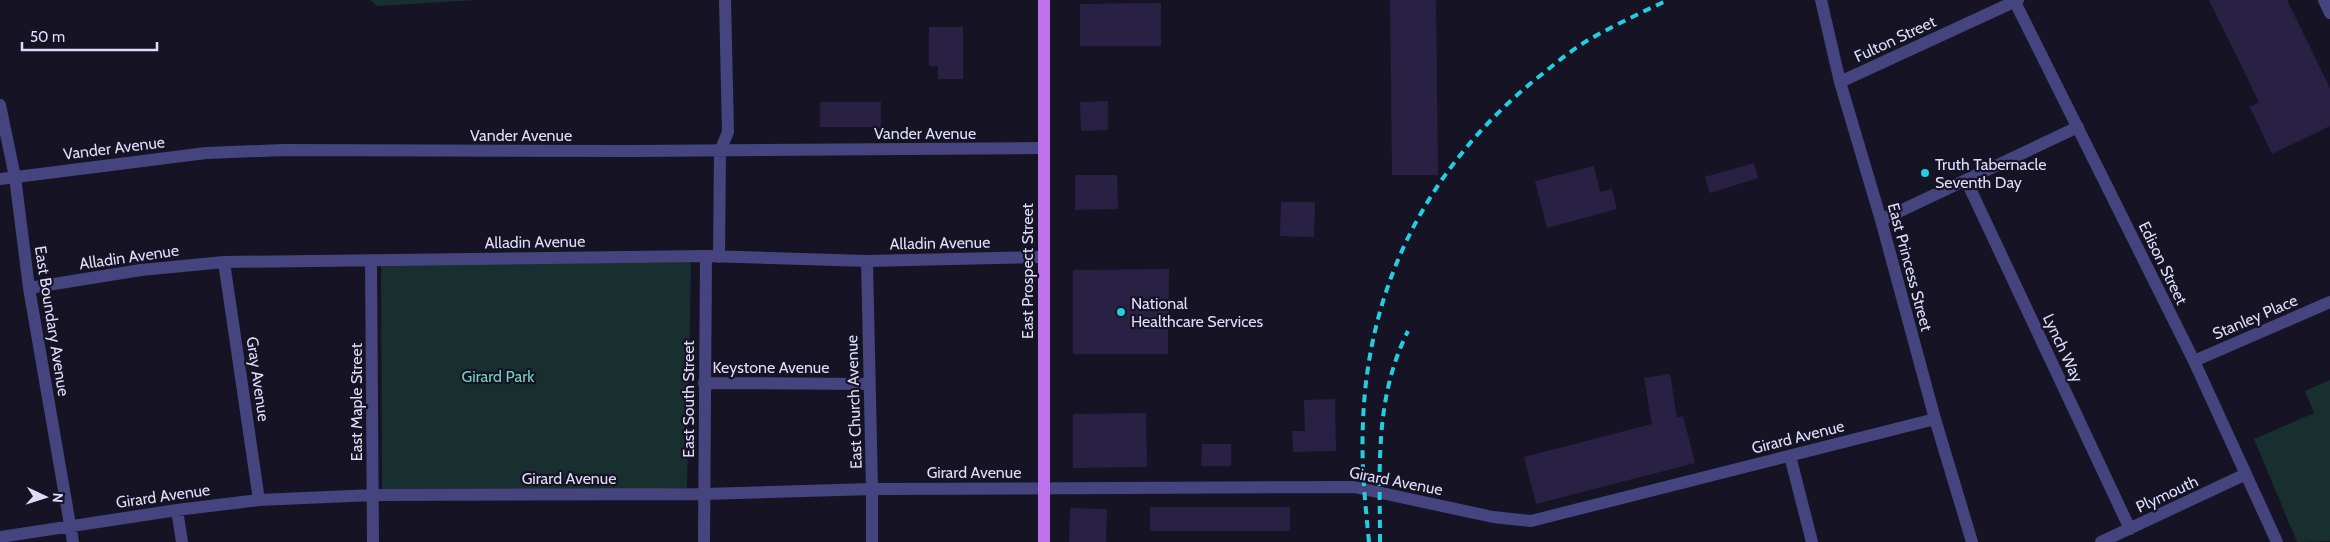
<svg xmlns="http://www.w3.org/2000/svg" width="2330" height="542" font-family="Cabin,sans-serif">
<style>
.green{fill:#172f2e}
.building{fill:#282144}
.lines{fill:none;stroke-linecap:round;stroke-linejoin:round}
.minor{stroke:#46447e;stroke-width:12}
.major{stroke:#bd72ec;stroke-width:12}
.rail{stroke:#22cfe1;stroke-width:4;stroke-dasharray:8 6;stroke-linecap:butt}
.poi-dot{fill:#22cfe1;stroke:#161325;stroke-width:2}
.labels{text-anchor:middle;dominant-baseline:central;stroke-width:4.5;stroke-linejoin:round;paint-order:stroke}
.street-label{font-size:16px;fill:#dfdcfa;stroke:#161325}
.poi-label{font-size:16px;fill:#dfdcfa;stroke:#161325;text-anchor:start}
.park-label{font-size:16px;fill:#71d1b9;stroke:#161325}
</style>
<rect width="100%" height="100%" fill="#161325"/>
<path class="green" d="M370,0H477L377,6Z
M691,262L687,488L382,489L381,265Z
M2330,380V541L2297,542L2254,439L2314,413L2305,391Z"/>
<path class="building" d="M1390,0H1436L1438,175H1392Z
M2209,0H2287L2330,88V126L2272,154L2250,107L2259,102Z
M1161,3V46H1080V4Z
M929,27H963V79H938V66H929Z
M1108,101V130L1081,131L1080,102Z
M820,102H881V127H820Z
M1754,163L1758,178L1710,193L1705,177Z
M1594,166L1600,192L1612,189L1617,209L1547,228L1535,181Z
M1075,175H1117L1118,209L1075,210Z
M1281,202H1315L1314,237L1280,236Z
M1169,269L1168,354H1073V270Z
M1670,374L1677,418L1683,416L1695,463L1536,504L1524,457L1652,424L1644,378Z
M1335,399L1336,451L1293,452L1292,431H1305L1304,400Z
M1146,413L1147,467L1073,468V414Z
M1202,444H1231V466H1201Z
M1150,507H1290V531H1150Z
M1070,508L1107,509L1106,542H1069Z"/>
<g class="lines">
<path class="minor" d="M1821,0L1840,82L1881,220L1935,419L1972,542
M2324,0L2330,13
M2015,2L2194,361L2277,542
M1840,82L2018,0
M0,105L15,177L29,288L73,542
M0,179L206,153L284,150L635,151L1043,148
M1966,180L2130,529
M1881,220L2078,127
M719,257L720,151L728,132L725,0
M371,261L373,542
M867,261L872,489V542
M224,262L259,500
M29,288L141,270L224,262L706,256L867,261L1043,257
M2194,361L2330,302
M704,383L869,384
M1790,456L1812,542
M177,510L182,542
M0,537L177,510L259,500L373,495L704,494L872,489L1354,487L1493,517L1531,521L1935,419
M704,542L706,256
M2101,542L2246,474"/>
<path class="major" d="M1044,0V542"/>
<path class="rail" d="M1369,542C1365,502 1361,462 1363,422C1368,281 1432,161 1541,75C1557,62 1573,49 1590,39C1615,25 1642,12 1668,0
M1380,542C1380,469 1374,399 1408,331"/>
</g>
<g class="poi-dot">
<circle cx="1925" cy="173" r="5"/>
<circle cx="1121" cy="312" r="5"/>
</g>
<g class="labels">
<g class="street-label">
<text transform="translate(1895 39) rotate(-25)">Fulton Street</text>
<text x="925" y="133">Vander Avenue</text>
<text x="521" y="135">Vander Avenue</text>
<text transform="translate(114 148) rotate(-7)">Vander Avenue</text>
<text transform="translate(535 242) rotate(-1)">Alladin Avenue</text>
<text transform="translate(940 243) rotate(-1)">Alladin Avenue</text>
<text transform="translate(129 257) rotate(-8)">Alladin Avenue</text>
<text transform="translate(2163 263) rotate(64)">Edison Street</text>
<text transform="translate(1910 267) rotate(75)">East Princess Street</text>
<text transform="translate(1027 271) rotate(-90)">East Prospect Street</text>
<text transform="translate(2255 317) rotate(-23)">Stanley Place</text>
<text transform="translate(52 321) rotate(81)">East Boundary Avenue</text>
<text transform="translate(2063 348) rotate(65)">Lynch Way</text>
<text x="771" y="367">Keystone Avenue</text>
<text transform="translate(258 379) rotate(82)">Gray Avenue</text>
<text transform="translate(688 399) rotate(-90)">East South Street</text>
<text transform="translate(356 402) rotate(-90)">East Maple Street</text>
<text transform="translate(854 402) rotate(-92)">East Church Avenue</text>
<text transform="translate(1798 437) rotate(-14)">Girard Avenue</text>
<text x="974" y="472">Girard Avenue</text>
<text x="569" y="478">Girard Avenue</text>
<text transform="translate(1396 481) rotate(11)">Girard Avenue</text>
<text transform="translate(2167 494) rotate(-25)">Plymouth</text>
<text transform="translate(163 496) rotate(-8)">Girard Avenue</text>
</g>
<g class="poi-label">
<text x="1935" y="164">Truth Tabernacle<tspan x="1935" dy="18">Seventh Day</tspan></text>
<text x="1131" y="303">National<tspan x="1131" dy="18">Healthcare Services</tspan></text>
</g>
<g class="park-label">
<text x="498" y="376">Girard Park</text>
</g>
</g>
<g transform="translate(45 497) rotate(94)" stroke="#161325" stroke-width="4" paint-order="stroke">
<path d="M0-4L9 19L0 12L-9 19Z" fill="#dfdcfa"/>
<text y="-8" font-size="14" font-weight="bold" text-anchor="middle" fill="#dfdcfa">N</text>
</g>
<path d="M22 42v8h135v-8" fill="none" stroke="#dfdcfa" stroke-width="2.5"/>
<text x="30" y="42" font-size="15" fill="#dfdcfa" stroke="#161325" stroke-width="4" paint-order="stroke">50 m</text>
</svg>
